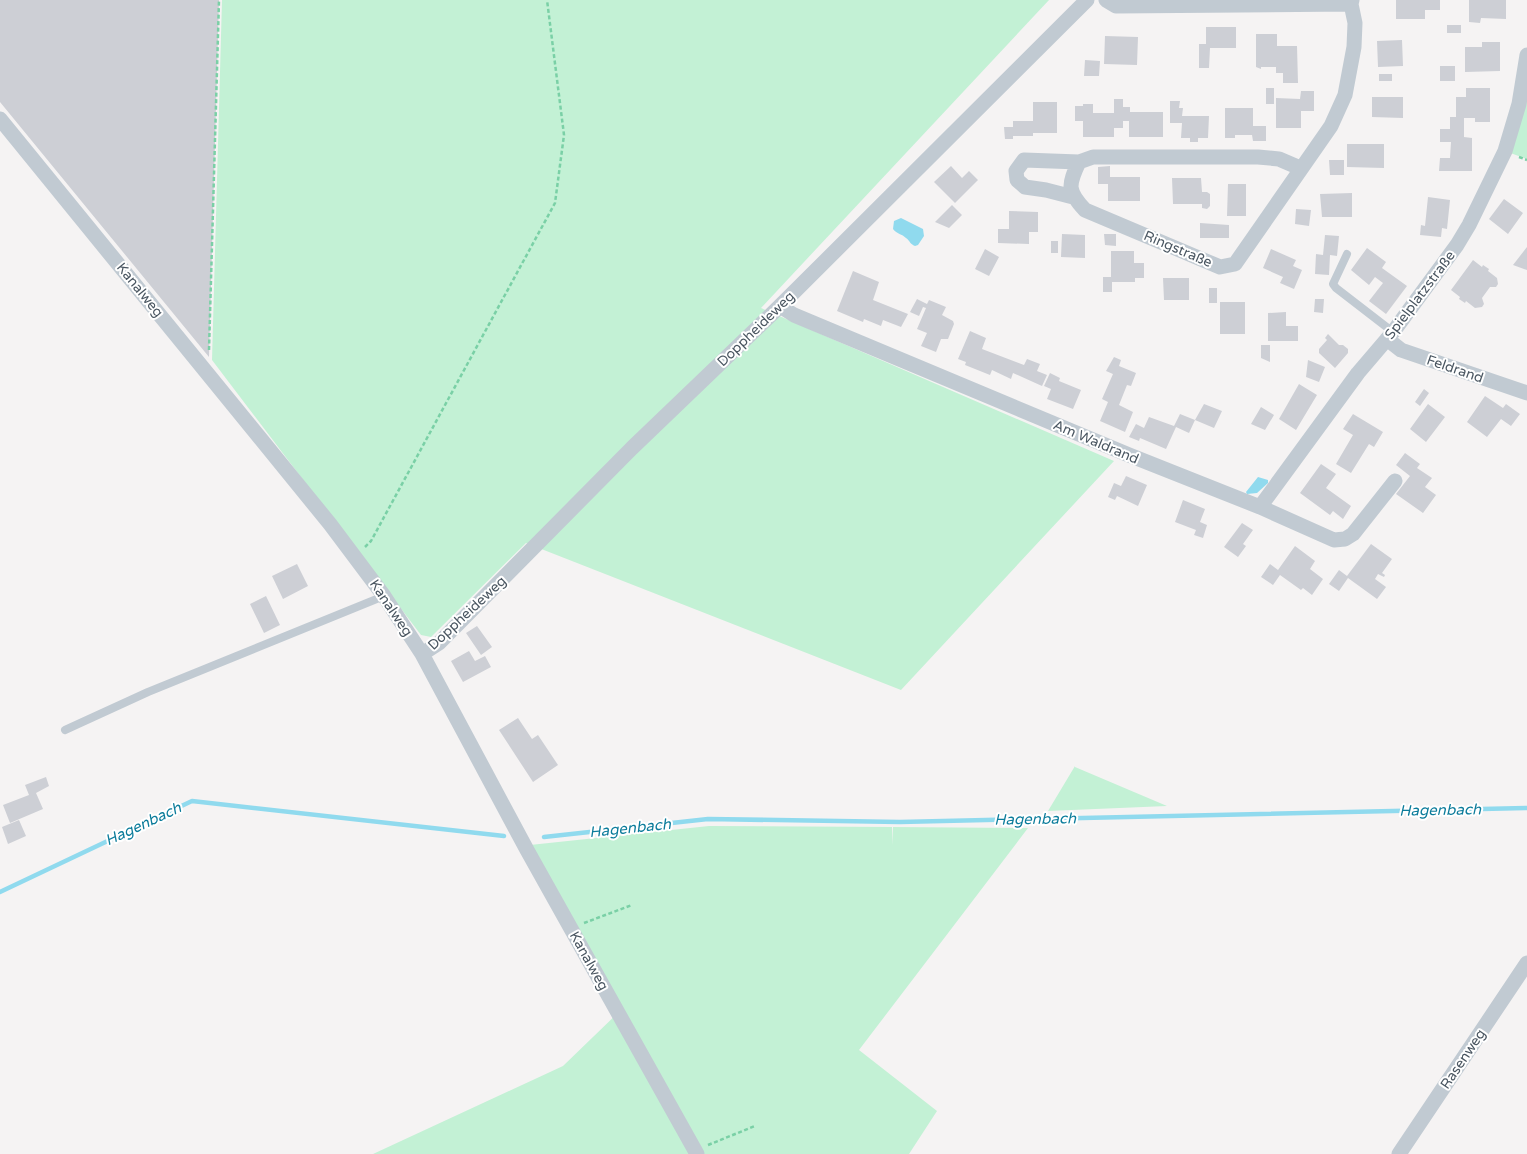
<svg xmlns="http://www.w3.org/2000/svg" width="1527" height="1154" font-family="'Varela Round',sans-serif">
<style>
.green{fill:#c3f1d5}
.water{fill:#90daee}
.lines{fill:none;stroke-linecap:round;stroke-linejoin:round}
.stream{stroke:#90daee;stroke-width:4.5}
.building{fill:#cdcfd5}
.path{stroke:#7ad0a6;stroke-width:2.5;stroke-dasharray:4 2.5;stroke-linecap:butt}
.lane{stroke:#c1cad2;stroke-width:8}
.street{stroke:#c1cad2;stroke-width:15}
.labels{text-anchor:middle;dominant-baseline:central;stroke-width:4;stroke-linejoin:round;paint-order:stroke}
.street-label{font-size:14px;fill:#4a5661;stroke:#fff}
.water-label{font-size:15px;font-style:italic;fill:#0c7c9b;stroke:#fff}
</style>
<rect width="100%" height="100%" fill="#f5f3f3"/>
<path class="green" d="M222,0H1049L761,308L1114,461L901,690L526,543L431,637L421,635L212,360Z
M1527,95V159L1505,151Z
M1075,766V767L1167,806L1048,811Z
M709,826L892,827L893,845V827L1028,828L859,1050L937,1111L909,1154H373L563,1066L623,1008L530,845Z"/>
<path class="water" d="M901,218L923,229L924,236L918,245L915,246C910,244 910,241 906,238C902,234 897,234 893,229L894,221Z
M1258,477L1268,480V483L1257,493L1247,494L1246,492Z"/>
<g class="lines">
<path class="stream" d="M544,837L708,819L900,822L1527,808
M0,892L192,801L504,836"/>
</g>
<path class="building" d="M0,0H219L209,357L0,102Z
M1396,0H1440V10H1425V19H1396Z
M1469,0H1506V19L1481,18L1480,23L1469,22Z
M1447,25H1461V33H1447Z
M1206,27H1236V48H1210L1209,68H1199V44H1206Z
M1256,34H1277V46H1297L1298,83H1283V73H1276V67H1261V69L1256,67Z
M1105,36L1138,37L1137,65L1104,64Z
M1402,40L1403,66L1378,67L1377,41Z
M1482,42H1500V71L1465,72V47H1482Z
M1085,60L1100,61L1099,76H1084Z
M1440,66H1455V81H1440Z
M1379,74H1392V81H1379Z
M1266,88H1274V104H1266Z
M1466,88H1490V122H1475V118H1464V137L1472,138V171H1439L1440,158H1450L1451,142H1440V129H1450V117H1456V97H1466Z
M1301,91H1314V111H1301V128H1276V98L1300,99Z
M1372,97H1403V118L1372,117Z
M1114,99H1123V107H1130V112H1163V137H1129V121H1123V128H1114V137H1083V121H1075V106H1083V104H1093V113H1114Z
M1170,101H1180L1179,108H1183L1182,116H1209L1208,138H1198V142H1190V138H1181L1182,123H1170Z
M1033,102H1057V133H1033V136H1013V139H1005L1004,127H1013V121H1033Z
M1225,108H1253V126H1266V141H1253L1252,135H1235V138H1225Z
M1347,144H1384V168L1347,167Z
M1329,160H1344V175H1330Z
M951,166L962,178L969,171L978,180L955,203L934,182Z
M1110,166V177H1140V201H1108V184H1098V167Z
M1172,178H1201L1202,192H1207L1210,194V206L1207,209L1202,208V204H1173Z
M1228,184H1246V216H1227Z
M1352,193V217H1322L1320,194Z
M1428,197L1450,200L1447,229L1442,228L1441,237L1420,235L1421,225L1425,226Z
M1504,199L1523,213L1508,234L1489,219Z
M952,205L962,215L949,228L935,222Z
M1296,209L1311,210L1309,226L1295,224Z
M1009,211L1038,212V232H1029V244L998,243V229H1009Z
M1200,223L1229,225V238H1200Z
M1062,234L1085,235V258L1061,257Z
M1104,234H1116V246L1105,245Z
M1325,235L1339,236L1337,256L1330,255L1329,275L1315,274L1316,254L1323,255Z
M1051,241H1058V253H1051Z
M1527,247V270L1513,265Z
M1367,248L1386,262L1382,268L1407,286L1386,314L1369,301L1383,283L1375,277L1369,285L1351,270Z
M985,249L999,257L989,276L975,269Z
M1271,249L1296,260L1293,266L1302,270L1294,289L1280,283L1283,277L1263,268Z
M1111,251H1134V263H1144V278H1135V282H1112V292H1103V277H1111Z
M1473,260L1482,267L1483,265L1489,269L1488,271L1497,278L1498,284L1496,287H1490L1482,298L1484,304L1482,307L1475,308L1466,301L1465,303L1459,299L1460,297L1451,290Z
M853,271L879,282L873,300L908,314L901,327L883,320L881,326L864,319L863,322L837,311Z
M1163,278H1189V300H1164Z
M1209,288H1217V303H1209Z
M917,299L927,304L929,300L946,307L942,315L953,321L954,324L948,339H941L936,352L921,346L927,333L917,329L926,308L923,307L919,316L910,312Z
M1315,299H1324L1323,313L1314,312Z
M1220,302H1245V334H1220Z
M1286,312V326H1298V341H1268V313Z
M970,331L986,338L982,349L1024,365L1027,359L1040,364L1037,371L1047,375L1042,386L1013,373L1011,379L992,370L990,375L965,365L966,362L958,359Z
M1328,334L1339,345H1343L1348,349V353L1335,368L1319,353V349L1327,340L1325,338Z
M1261,345H1270V362L1261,358Z
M1114,357L1121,360L1119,366L1136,373L1131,386L1127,385L1119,405L1133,412L1125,432L1100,421L1108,402L1102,399L1113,374L1106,371Z
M1308,360L1325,367L1319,382L1306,377Z
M1050,373L1060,378L1059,381L1081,390L1073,409L1047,399L1051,389L1044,386Z
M1299,384L1317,395L1296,430L1279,419Z
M1424,389L1429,393L1420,406L1415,402Z
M1485,396L1503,408L1506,404L1520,414L1511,426L1501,419L1487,437L1467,422Z
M1204,404L1222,411L1214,428L1195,420Z
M1428,404L1445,417L1426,442L1410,429Z
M1261,407L1274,415L1265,430L1251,424Z
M1180,414L1195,420L1189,433L1176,427L1166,449L1140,438L1139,441L1129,437L1136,424L1144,428L1149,417L1174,426Z
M1353,414L1383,432L1374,447L1369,444L1351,473L1336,464L1353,435L1343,429Z
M1405,453L1420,464L1417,468L1432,478L1425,487L1436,495L1423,513L1396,494L1410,476L1396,465Z
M1321,464L1336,474L1326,488L1351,506L1343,519L1333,511L1330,515L1300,493Z
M1126,476L1147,485L1138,506L1117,496L1115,500L1108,497L1114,483L1121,486Z
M1183,500L1205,509L1200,522L1207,525L1203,538L1194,535L1196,530L1175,522Z
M1242,523L1253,530L1243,544L1246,546L1238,557L1224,547Z
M1371,544L1392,559L1382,573L1385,575L1384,577L1378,574L1375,579L1386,587L1377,599L1348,578L1339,591L1329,584L1339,570L1347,576Z
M1295,546L1315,561L1310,569L1323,579L1312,595L1303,588L1301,590L1280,575L1273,585L1261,577L1270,564L1278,570Z
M297,564L308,586L283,599L272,576Z
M266,596L280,625L264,633L250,604Z
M477,626L492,647L481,655L466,633Z
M469,651L475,661L485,656L491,667L463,682L451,661Z
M518,718L532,739L538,735L558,765L533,782L499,730Z
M46,777L49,786L36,793L43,809L10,823L3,805L29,795L25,785Z
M19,820L26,836L8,844L2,827Z"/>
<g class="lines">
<path class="path" d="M1519,157L1527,160
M209,350L219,0
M365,547L371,541L555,203L564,135L547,0
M584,923L632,905
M708,1145L755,1126"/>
<path class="lane" d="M1347,254L1333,284L1336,288L1393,332
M65,730L148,692L384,596"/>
<path class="street" d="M1106,0L1116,6L1351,4L1352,0
M0,119L330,524L384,596L422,654L527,850L697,1154
M1300,168L1279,159L1258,157H1093L1079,162C1068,185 1067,191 1085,210L1220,267L1235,264L1331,126L1345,95L1354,47L1355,23L1351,4
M1073,197L1046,190L1025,187L1017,180L1016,171L1024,160L1079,162
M780,306L794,315L1129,455L1260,507L1334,540L1345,539L1353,534L1395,481
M1387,339L1401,350L1527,393
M1260,507L1358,373L1393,332L1457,245L1469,225L1505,151L1519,104L1527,55
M422,654L439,643L632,448L780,306L1087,0
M1399,1154L1527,963"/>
</g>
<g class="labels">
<g class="street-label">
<text transform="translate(1178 249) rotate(23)">Ringstraße</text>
<text transform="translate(140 290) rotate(51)">Kanalweg</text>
<text transform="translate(1420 295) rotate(-53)">Spielplatzstraße</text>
<text transform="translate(756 329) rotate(-44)">Doppheideweg</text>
<text transform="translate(1455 369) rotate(19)">Feldrand</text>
<text transform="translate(1096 442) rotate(23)">Am Waldrand</text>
<text transform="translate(391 608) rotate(56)">Kanalweg</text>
<text transform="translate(467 613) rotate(-43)">Doppheideweg</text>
<text transform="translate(589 961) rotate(61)">Kanalweg</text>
<text transform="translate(1463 1059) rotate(-56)">Rasenweg</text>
</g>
<g class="water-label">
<text transform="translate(1440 810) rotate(-1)">Hagenbach</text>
<text transform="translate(1035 819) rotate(-1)">Hagenbach</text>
<text transform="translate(143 824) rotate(-25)">Hagenbach</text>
<text transform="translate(630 828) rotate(-6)">Hagenbach</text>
</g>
</g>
</svg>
